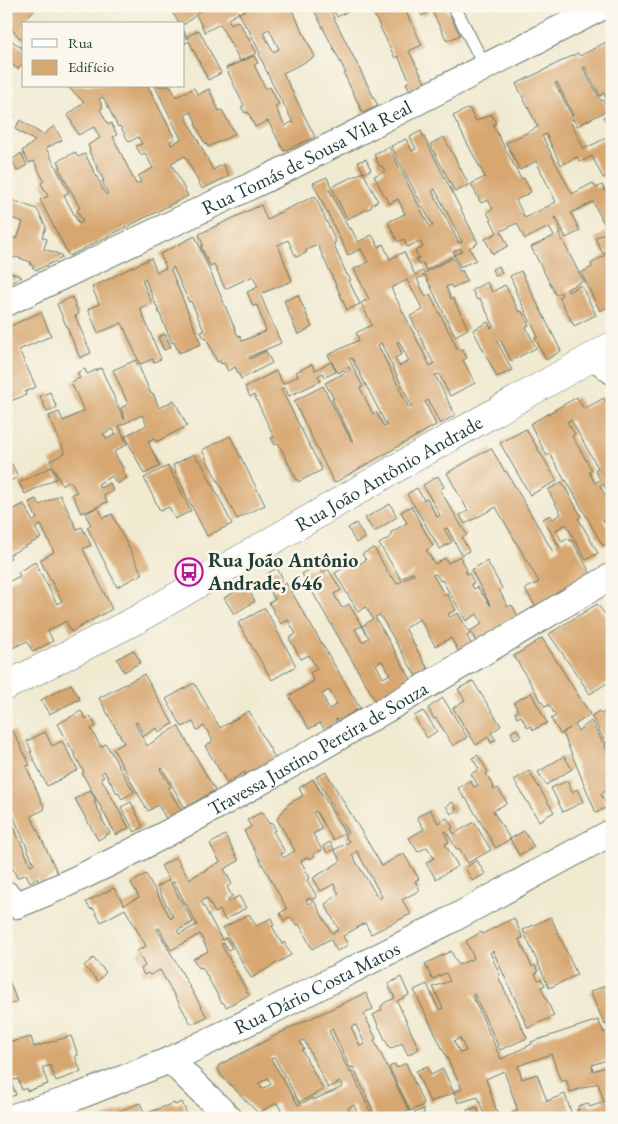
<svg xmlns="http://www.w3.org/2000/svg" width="618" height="1124" font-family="'EB Garamond',serif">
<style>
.building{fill:#d7a771;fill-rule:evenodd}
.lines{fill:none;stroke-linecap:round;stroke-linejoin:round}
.service-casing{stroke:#687a6b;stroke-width:14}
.minor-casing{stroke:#687a6b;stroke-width:28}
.tertiary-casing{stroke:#687a6b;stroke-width:29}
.service{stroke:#fff;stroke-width:12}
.minor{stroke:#fff;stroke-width:26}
.tertiary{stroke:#fff;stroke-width:28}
.labels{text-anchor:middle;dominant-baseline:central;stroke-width:5;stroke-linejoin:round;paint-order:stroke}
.street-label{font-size:20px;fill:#1f3d34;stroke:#fbf7ec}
.poi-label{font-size:20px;font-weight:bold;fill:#1f3d34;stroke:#fbf7ec;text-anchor:start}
</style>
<rect width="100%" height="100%" fill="#fbf7ec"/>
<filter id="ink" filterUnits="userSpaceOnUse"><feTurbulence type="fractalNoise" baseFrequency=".02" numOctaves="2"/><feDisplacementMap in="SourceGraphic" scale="10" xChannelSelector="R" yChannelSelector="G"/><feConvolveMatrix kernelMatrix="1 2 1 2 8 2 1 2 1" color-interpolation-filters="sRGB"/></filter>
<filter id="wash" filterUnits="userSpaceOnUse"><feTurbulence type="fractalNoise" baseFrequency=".0096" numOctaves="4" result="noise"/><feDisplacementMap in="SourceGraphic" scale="20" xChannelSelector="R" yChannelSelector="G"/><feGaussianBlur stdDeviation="1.12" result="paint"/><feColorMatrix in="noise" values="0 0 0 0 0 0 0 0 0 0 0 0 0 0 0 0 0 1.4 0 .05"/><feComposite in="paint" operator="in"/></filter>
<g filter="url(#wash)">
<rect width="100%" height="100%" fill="#f0ead1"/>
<g id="blocks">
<path class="building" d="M6,6H38L25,19L29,24H24V42L6,24Z
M168,6H191L196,13L208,6H235L239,13L228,19L231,24L238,21L257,53L240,61L220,24L205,32L196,15L185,24H180Z
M250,6H290L315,57L283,73L315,137L284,151L268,121L255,127L248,112L245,113L241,107L244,106L226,68L254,56L258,63L254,65L266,89L270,87L275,97L279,104L275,106L285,126L292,122L294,124L271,81L259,54L260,53L247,26L246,27L239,13L250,8ZM269,29L279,49L273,52L263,32Z
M316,6H328L378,106L363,113L344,74L346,73L313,8Z
M331,6H348L350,10L337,17Z
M370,6H403L422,45L409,51L425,83L410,90L406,83L410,81L398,56L395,58Z
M417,6H445L460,35L447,41L430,7L427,8L429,12L422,16Z
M199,30L221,73L208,80L189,41L184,44V31L188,39L189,38L188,36Z
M6,36L24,50V61L18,69L6,60Z
M610,40L612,43V101L609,103L604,93L600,96L585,67L583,68L601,101L603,100L608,110L577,126L573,119L570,121L584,149L612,135V173L603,178L592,156L580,162L577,157L561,165L546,134L542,136L572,194L593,183L596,188L602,185L612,203V295L608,297L612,305L600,311L581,273L592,267L591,264L608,253L607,251L603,254L595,238L608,231L593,202L571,213L580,231L566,238L556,217L554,218L561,233H559L583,281L567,289L568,292L581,285L596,315L574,326L559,297L562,295L561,292L556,295L531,247L554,236L549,227L525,239L517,223L501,231L508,246L493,254L485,239L497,233L487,212L493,209L488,200L481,203L471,184L485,177L453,116L469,108L476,121L491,114L496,123L493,125L521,179L524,178L531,192L516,200L525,218L556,202L536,161L520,170L506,143L538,127L516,84L578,53L580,56ZM557,82L573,115L572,116L555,83Z
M67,86H148L175,139L170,141L171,145L181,139L155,86H171L176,97L194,88L198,95L209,89L219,111L222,110L235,134L208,147L205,142H204L195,123L196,122L191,112L185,115L213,170L223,164L229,176L202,189L185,156L171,163L188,196L69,256L40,200L48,196L41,183L44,181L34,161L29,163L22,151L35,141L15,129L20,120L43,135L54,126L62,140L46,148L69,192L64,195L79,224L83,222L77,210L80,208L59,168L61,167L58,161L75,152L78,157L85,154L106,195L108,194L102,181H104L89,151L90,150L88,145L100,138L94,127L78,135L68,115L84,102ZM103,97L118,127L120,126L129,142L138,137L142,144L136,146L141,155L145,153L153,168L138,176L141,182L136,184L113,137L117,135L111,123L108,125L100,109L103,108L99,99Z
M6,111L14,116L6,128Z
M610,114L612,118V132L603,117Z
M421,131L478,243L469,248L476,260L460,267L454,255L462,251L461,248L453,252L455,255L426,270L423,263L419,265L416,259L419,258L415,251L423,247L420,241L407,247L404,239L398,242L388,222L405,214L398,199L389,204L374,176L385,171L382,166L380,167L374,154L389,147L430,227L433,226L391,146L406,139L412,151L416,149L410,137ZM435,189L462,242L459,243L432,191Z
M444,137L469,185L455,192L430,144Z
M21,153L27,165L17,171L12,160Z
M366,159L371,170L364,173L358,162Z
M363,172L378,201L371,205L372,207L347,219L332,188L329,189L349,229L351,228L358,242L372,235L379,247L383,244L390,259L404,252L415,275L423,271L424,273L453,258L460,272L462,270L467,281L452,288L451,285L446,287L451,299L453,298L468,329L455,336L425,275L417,279L426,297L430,294L458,350L462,349L467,358L463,360L475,383L450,396L439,374L435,375L455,415L440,424L428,400L425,402L436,425L334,483L294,401L323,386L352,442L353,441L332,399H334L325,383L350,370L349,367L338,373L328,355L359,340L356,333L372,325L361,303L369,299L354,269L368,262L361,249L348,255L313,183L327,177L331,187ZM407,280L423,310L410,316L434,364L430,366L391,288ZM399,341L409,361L399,366L395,358L402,354L397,342ZM381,343L412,407L409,408L378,345ZM352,358L387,426L384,427L376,412L373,414L360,388L363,387L349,359Z
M315,196L336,242L334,243L335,248L347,275H348L351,280L349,281L360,304L347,310L318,245L306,250V253L296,257L288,240L278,245L292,281L260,294L281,343L249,357L250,359L266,351L272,363L241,379L235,367L228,371L224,363L221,364L220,361L217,362L206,337L204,338L201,332L204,331L191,301L189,302L173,267L171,270L201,344L179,353L174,342L172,343L145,279L142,280L152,303L140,308L161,359L154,362L153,359L140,364L122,323L98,333L88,309L99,304L92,287L151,258L157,272L166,268L160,254L195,236L238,336L240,335L242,341L266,331L257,305L253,306L247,292L258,287L253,276L225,289L214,264L210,266L201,246L203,245L199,234L261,205L267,220L272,218V216Z
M6,198L37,209L46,227L42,237L47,239L44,249L61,255L62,258L37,270L33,268V266L30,265L31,262L16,257L6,262V234L17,239L23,222L6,216Z
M499,266L502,273L495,276L492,269Z
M6,271L22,277L6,285Z
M521,271L561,351L546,360L535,338L538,337L515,290L516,289L510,276Z
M487,282L492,292L505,285L519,312L522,311L529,325L526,327L536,348L511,361L500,339L497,341L512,370L497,377L473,330L488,322L491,328L494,326L480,299L477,300L472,290Z
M298,295L312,327L298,335L284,301Z
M72,297L79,314L75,316L91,353L80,358L57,304Z
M41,312L51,336L19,350L36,387L25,392L26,395L8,402L6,398V328Z
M165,334L171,347L164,350L158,337Z
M136,360L151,394L153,393L159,408L174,400L187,426L156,442L154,439L148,442L160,466L144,474L125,436L147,425L142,415L119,426L127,444L114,452L124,470L122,471L127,478L117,484L112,476L98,484L100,488L110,483L113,491L104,496L107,502L86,512L85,511L81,513L72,494L77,492L70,481L62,485L50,461L65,453L49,416L59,412L63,421L84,411L71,382L80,378L77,373L85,369L87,374L101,368L124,419H125L121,408L128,404L113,370ZM113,429L116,434L107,439L103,434Z
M331,362L336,372L325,377L323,373L318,376L321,381L289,396L285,388L281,389L322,470L298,482L278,443L275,445L271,438L274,437L254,395L250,397L245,387L276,371L283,384L298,376L296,372L312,364L315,370Z
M50,392L57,408L47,412L40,396Z
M577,397L584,409L604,398L612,411V499L603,484L600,486L612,507V511L607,514L608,517L603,520L612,535V541L603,546L566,480L565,481L550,454L547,456L530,424ZM571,420L598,468L595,470L600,480L595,483L589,472L592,470L572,436L575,434L567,422Z
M526,429L557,481L530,495L500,443Z
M230,436L265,505L237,519L202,450Z
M491,448L505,472L506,471L553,552L560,548L543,519L550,515L553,519L561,514L548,490L562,482L581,516L578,518L598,553L586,560L566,524L556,530L562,542L568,538L570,541L572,540L591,574L537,609L525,589L539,582L496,507L465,524L460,515L468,511L447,473Z
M194,454L198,461L200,460L232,524L207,536L175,473L176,472L173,465Z
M12,464L18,477L8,482L6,477V466Z
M168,466L191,511L175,519L169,507L160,511L144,478Z
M51,467L57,478L25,494L19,483Z
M438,476L444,487L440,490L467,535L462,538L469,551L462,555L447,528L444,529L452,542L440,549L407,494L417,488L424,500L427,498L437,517L440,515L423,485Z
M60,495L77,529L82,527L91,545L83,549L112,609L71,632L66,621L48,631L53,641L33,652L27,641L6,651V583L20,576L18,572L35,562L57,604L62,601L40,560L54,552L41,525L35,528L41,538L9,555L11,558L6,561V513L24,504L33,522L37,519L29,502L36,499L40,505Z
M390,504L397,517L374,532L365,518Z
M411,506L433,546L426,550L435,564L445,558L448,563L460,556L467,570L465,571L467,574L469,573L474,583L471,584L474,589L477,587L491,606L471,570L487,561L502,588L499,590L508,607L512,605L521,621L479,646L470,631L482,624L477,614L466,621L442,580L440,581L436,574L433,575L445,596L447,594L456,610L448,614L450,617L458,613L470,634L467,636L474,649L462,657L451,638L435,646L420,619L405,628L429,671L417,678L380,615L375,617L412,681L375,700L302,574L318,565L322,573L328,569L341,590L334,594L342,608L349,604L362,626L373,619L366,607L358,612L335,573L354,562L356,566L366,560L362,554L374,548L391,577L392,576L397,584L414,574L413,572L401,579L379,544L392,536L390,533L407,523L401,512ZM362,626L369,638L362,642L355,629ZM382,661L390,674L383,678L376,664Z
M98,507L103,518L112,514L142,574L117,587L87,527L91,525L85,514Z
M356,523L365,538L356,543L348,528Z
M277,568L283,579L273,585L267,574Z
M286,583L360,708L338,721L337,719L335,720L337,723L325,730L320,723L309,729L289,696L314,681L310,673L317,669L309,655L301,659L289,638L296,634L288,620L281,624L269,603L275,599L271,592ZM329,690L337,704L329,709L322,694Z
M246,586L255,601L234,614L224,598Z
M597,604L612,623V683L610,681L590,694L549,634Z
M265,608L296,666L272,680L238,623Z
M542,638L590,714L575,725L578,731L591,721L612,759V786L601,794L607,807L596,813L563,733L570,728L563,732L561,735L551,719L556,716L549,705L545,707L514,656Z
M133,650L141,662L124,672L117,659Z
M144,674L173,724L159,732L157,728L144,736L137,722L135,723L147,746L178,726L215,790L185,808L162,768L160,769L171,787L168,788L184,815L169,823L158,805L148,811L134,787L113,749L124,743L99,698Z
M473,681L501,726L491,733L496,740L491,743L488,737L476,745L453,708L465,700L458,689Z
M194,683L220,728L249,711L276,760L248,777L245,772L227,783L205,746L212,742V739L204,726L197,730L193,722L182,727L166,699Z
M71,684L80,699L49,714L41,700Z
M531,693L547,723L533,730L531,726L528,728L521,716L517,718L515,713L518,711L514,702Z
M443,698L467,737L453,746L436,718L434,719L428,708Z
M612,707V754L591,716L599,711L601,714Z
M81,711L86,719L90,716L96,726L91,729L101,747L106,744L134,792L122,799L118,792L117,793L104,771L101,773L104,777L101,778L129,828L116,835L82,773L84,772L58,724Z
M423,711L437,731L427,738L414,716Z
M517,729L521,736L514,739L511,732Z
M13,731L30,765L26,766L45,809L31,816L58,874L39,883L37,878L30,882L26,874L17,878L13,869L6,872V825L12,823L31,866L34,864L6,799V735Z
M45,732L52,746L62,741L78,770L47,786L30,752H32L27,741Z
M478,755L488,772L486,774L494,787H493L494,790L498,788L507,803L493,811L510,839L496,848L466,798L465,799L458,788L470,780L474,787L478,785L471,774L479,769L472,758Z
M564,756L572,769L546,785L538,772Z
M529,771L554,812L539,821L514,780Z
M326,772L382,866L400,855V856L404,854L419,879L415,881L420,890L402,900L411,914L371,934L365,923L343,936L348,945L337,951L330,939L312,949L299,924L296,925L291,917L284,921L280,913L287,909L244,831L251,827L247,820L262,812L269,824L272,823L276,830L273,831L285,852L281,854L283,858L295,851L277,819L288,804L303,796L299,788L313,779L345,833L333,840L316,811L313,812L322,829L313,834L322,850L314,854L315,856L310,859L308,857L301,861L310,878L307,880L317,897L311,900L310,898L306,900L308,904L314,901L332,933L339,930L325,904L339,894L334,884L321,891L313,878L341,861L334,850L349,842L345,835L348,833L316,777ZM357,851L382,897L379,899L352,855Z
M567,781L572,792L577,789L583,802L563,812L551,788Z
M90,790L96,801L94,802L102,817L101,818L110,833L98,840L75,799Z
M131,802L143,827L135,832L121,807Z
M453,802L457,810L451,814L446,806Z
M430,809L438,823L447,818L453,828L451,829L454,834L474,822L491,850L468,863L459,848L457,850L446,831L444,832L449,842L445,844L458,866L436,879L426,863L434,858L427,847L418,852L409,838L424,829L417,817Z
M524,831L534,847L519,855L510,839Z
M225,835L239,861L224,869L232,884L227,887L232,896L228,899L229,902L239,896L246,908L225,920L220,910L215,913L207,898L201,901L222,940L226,938L232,948L228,950L224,943L221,944L249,995L226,1007L223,1002L222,1003L202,967L199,968L193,959L208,951L200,934L171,950L159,928L157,929L207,1017L191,1024L160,970L150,975L148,973L144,975L141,969L145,966L137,951L146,946L125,909L101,922L93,908L91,910L86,902L114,888L124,905L139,897L131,883L146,874L171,919L173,917L157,887L169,880L161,866L176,857L189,879L220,862L210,844ZM174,882L197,925L179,934L177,931L193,922L171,883Z
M330,842L334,849L327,853L323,846Z
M477,860L485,874L473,881L465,868Z
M249,914L256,926L271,918L274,925L272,926L282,944L284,942L291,955L251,978L223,928Z
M551,917L577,975L549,988L523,930Z
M514,918L523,938L519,939L532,967L535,965L538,972L535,974L538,980L541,979L545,985L541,987L554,1016L528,1028L493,951L490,953L500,975L498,976L527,1038L500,1050L474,994L472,995L501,1059L532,1044L531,1042L598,1020L604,1033L612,1029V1052L605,1054L607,1060L592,1065L593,1071L606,1067L610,1077L612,1076V1113L608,1115L601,1118H580L577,1110H579L578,1106L588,1103L590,1107L604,1102L598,1083L570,1092L566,1080L561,1082L551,1054L518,1066L522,1079L537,1074L547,1101L565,1094L573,1118H514L512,1113L518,1111L504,1071L486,1079L499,1118H485L478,1097L458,1103L454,1092L462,1089L414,990L427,984L439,1010L443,1008L433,987L450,981L446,973L432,979L425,964L451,951L458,965L474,958L466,941L481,932L482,934ZM460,1038L466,1051L460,1053L454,1041Z
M93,958L106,972L98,981L84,966Z
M6,972L17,1002L6,1006Z
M401,977L409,995L397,1001L419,1049L408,1055L402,1043L390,1049L373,1015L382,1010L381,1007L384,1003L395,998L388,984Z
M612,983V1022L605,1025L590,992Z
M366,993L373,1009L364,1014L376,1039L374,1040L409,1111L399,1115L400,1118H376L353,1067L350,1068L332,1029L329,1031L350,1073L352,1072L373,1118H359L354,1105L348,1108L352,1118H304L302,1113L293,1118H285L277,1103L258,1113L221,1075L218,1068L219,1065L292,1027ZM356,1025L365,1044L360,1046L351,1027ZM304,1040L328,1088L340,1082L343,1087L313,1100L312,1098L298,1105L271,1059L274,1057L299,1102L323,1090L302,1050L304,1049L300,1042ZM268,1078L271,1084L262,1089L259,1083Z
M71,1036L78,1055L75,1056L81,1072L56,1081L50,1065L42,1068L48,1084L27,1091L26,1088L22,1090L18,1079L11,1081L16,1095L6,1098V1067L8,1066L6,1060V1043L31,1037L34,1047Z
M406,1063L424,1105L410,1111L389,1067L395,1064L396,1068Z
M427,1066L431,1075L443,1069L454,1093L430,1102L416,1071Z
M182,1102L188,1117L185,1118H101L140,1103L145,1114L174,1103L175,1105Z
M477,1107L481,1118H470L467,1110Z
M423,1109L425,1118H403Z"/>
</g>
</g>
<g filter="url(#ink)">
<use href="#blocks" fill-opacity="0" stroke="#687a6b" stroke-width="1"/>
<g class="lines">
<g class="service-casing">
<path id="service" d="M454,6L485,67"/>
</g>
<g class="minor-casing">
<g id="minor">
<path id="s1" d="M6,303L274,175L604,6"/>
<path d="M594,356L612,371"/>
<path id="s2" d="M6,894L17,905C99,872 176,829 253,786C374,718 492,647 612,576"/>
<path d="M170,1060L229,1118"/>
<path id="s3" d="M10,1118L74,1098L170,1060L273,1010L447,922L612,832"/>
</g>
</g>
<g class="tertiary-casing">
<g id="tertiary">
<path id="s4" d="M6,686L138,619L405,463L612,346"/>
</g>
</g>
<use href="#service" class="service"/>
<use href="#minor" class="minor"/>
<use href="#tertiary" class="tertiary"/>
</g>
</g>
<defs>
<g id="bus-ring" transform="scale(1.4375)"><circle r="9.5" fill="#fbf7ec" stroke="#b5179e" stroke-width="1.5"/><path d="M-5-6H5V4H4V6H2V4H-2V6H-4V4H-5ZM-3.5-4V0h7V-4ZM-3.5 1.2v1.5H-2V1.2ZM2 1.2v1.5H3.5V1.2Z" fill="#b5179e"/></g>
</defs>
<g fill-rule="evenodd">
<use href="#bus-ring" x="189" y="572"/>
</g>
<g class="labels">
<g class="street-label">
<text stroke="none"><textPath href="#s1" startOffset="334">Rua Tomás de Sousa Vila Real</textPath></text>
<text stroke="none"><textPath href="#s4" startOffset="438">Rua João Antônio Andrade</textPath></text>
<text stroke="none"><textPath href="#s2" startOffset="355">Travessa Justino Pereira de Souza</textPath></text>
<text stroke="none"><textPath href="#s3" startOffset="334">Rua Dário Costa Matos</textPath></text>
</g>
<g class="poi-label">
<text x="208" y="560">Rua João Antônio<tspan x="208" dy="23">Andrade, 646</tspan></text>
</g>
</g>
<rect width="618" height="1124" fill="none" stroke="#fbf7ec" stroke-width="25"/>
<rect x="22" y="22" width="162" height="65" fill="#fbf7ec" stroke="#a3ada2"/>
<rect x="32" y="39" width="25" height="8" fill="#ffffff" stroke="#a3ada2"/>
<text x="68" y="48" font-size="15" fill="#1f3d34">Rua</text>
<rect x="32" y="60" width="25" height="15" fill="#d7a771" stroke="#a3ada2"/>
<text x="68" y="72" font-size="15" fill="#1f3d34">Edifício</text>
</svg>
